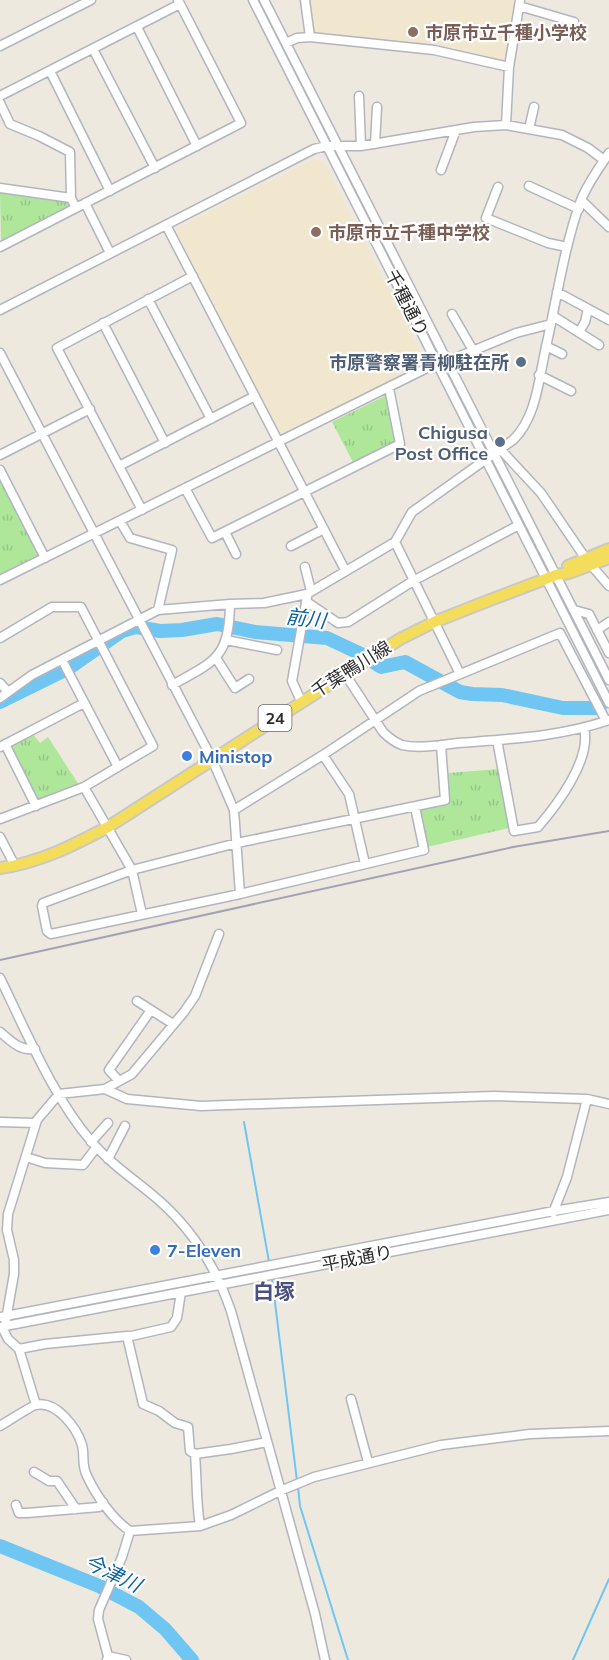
<svg xmlns="http://www.w3.org/2000/svg" width="609" height="1660" font-family="Mulish,'Noto Sans JP',sans-serif">
<style>
.education{fill:#f0e7ce}
.grass{fill:url(#grass-tufts)}
.lines{fill:none;stroke-linecap:round;stroke-linejoin:round}
.stream{stroke:#6fc6f3;stroke-width:2}
.river{stroke:#6fc6f3;stroke-width:14}
.minor-casing{stroke:#b2b4c0;stroke-width:11}
.major-casing{stroke:#c8c8c8;stroke-width:14}
.minor{stroke:#fff;stroke-width:8}
.major{stroke:#f5dd5c;stroke-width:10}
.rail{stroke:#a1a2b7;stroke-width:2}
.education-dot{fill:#8d6e63;stroke:#fff;stroke-width:2}
.service-dot{fill:#5c6f8a;stroke:#fff;stroke-width:2}
.shop-dot{fill:#3f7fe0;stroke:#fff;stroke-width:2}
.labels{text-anchor:middle;dominant-baseline:central;stroke-width:4.5;stroke-linejoin:round;paint-order:stroke}
.shield{fill:#fff;stroke:#6b6b6b;stroke-width:1.5}
.shield-label{font-size:16px;font-weight:bold;fill:#2c2c2c}
.education-label{font-size:18px;font-weight:bold;fill:#785e54;stroke:#fff;text-anchor:start}
.street-label{font-size:18px;fill:#2c2c2c;stroke:#fff}
.service-label{font-size:18px;font-weight:bold;fill:#4e5e75;stroke:#fff;text-anchor:end}
.shop-label{font-size:18px;font-weight:bold;fill:#366cbe;stroke:#fff;text-anchor:start}
.water-label{font-size:20px;font-style:italic;fill:#0963a4;stroke:#fff}
.quarter-label{font-size:21px;font-weight:bold;fill:#4a507f;stroke:#fff}
</style>
<defs>
<pattern id="grass-tufts" width="24" height="20" patternUnits="userSpaceOnUse" patternTransform="scale(1.5)"><rect width="24" height="20" fill="#aee69a"/><path d="M3 7l-1-3M5 7V3M7 7l1-3M15 17l-1-3M17 17v-4M19 17l1-3" fill="none" stroke="#96c585"/></pattern>
</defs>
<rect width="100%" height="100%" fill="#eee9de"/>
<path class="education" d="M309,0H515L508,56L499,63L319,35L312,30Z
M314,159L324,162L422,356L419,367L282,434L278,433L175,229Z"/>
<path class="grass" d="M0,190L67,199L71,203L70,206L1,242Z
M385,396L388,398L397,441L395,443L354,464L332,422Z
M0,478L39,552L38,555L0,574Z
M32,733L40,743L48,737L79,785L39,801L37,799L9,748L11,744Z
M499,769L509,828L427,847L420,811L421,809L449,802L448,773Z"/>
<g class="lines">
<path class="stream" d="M244,1122L271,1273
M272,1278L297,1481
M298,1487L300,1506L348,1660
M573,1660L609,1579"/>
<path class="river" d="M0,702L69,668L122,631L136,627L160,631L182,630L217,624L255,632L327,638L361,654L381,667L405,662L460,692L472,694L502,695L563,708H597L609,697
M0,1546L99,1586L139,1607L165,1629L192,1660"/>
<g class="minor-casing">
<path id="minor" d="M253,0L609,703
M264,0L609,680
M305,0L310,37
M519,6L574,22
M137,27L197,146
M286,43L297,38L310,37L434,50L509,67
M0,46L91,0
M93,49L155,168
M50,71L110,191
M0,96L180,4
M359,96L361,146
M0,103L10,124L39,136L70,152L71,198L76,208
M506,125L509,67L520,0
M529,129L534,107
M375,144L377,107
M441,170L456,130
M529,186L579,209
M498,187L486,218L548,243L567,247
M0,188L71,198
M581,200L609,227
M85,203L110,253
M166,225L345,570
M0,247L241,123L178,0
M557,292L609,320
M148,299L211,419
M0,310L314,149L327,146H361L474,127L506,125L562,135L588,148L604,160
M452,314L474,352
M553,316L599,345
M103,323L165,443
M579,332L585,322L588,309
M546,346L562,354
M0,353L212,759L234,810L240,894
M448,361L516,333L551,324
M539,375L571,391
M501,450L541,493L586,559
M0,455L90,409
M119,466L255,396
M0,470L45,558
M185,488L212,538L400,444L389,388
M142,510L57,348L193,276
M120,521L130,538L172,550L158,610
M225,532L236,554
M395,542L460,674
M291,546L324,529
M591,565L609,586
M305,567L311,591
M0,580L437,363
M307,602L338,623L348,622L413,581L519,525
M574,610L589,614L609,653
M597,630L609,622
M0,638L52,607H81L153,746L84,787L0,819
M226,640L277,650
M216,658L235,688L249,679
M62,660L118,767
M345,674L383,732C389,738 394,742 402,745C419,749 440,745 458,743C509,739 560,737 609,720
M0,683L8,692
M172,685C216,661 229,657 230,604
M0,698L32,675L158,610L230,604L264,603L307,594L395,542L412,512L513,440C537,417 539,377 546,347C557,298 564,247 581,200C588,183 599,168 609,153
M301,701L292,681L307,597
M497,740L514,831L538,827C557,805 592,759 584,728
M5,744L36,806
M0,747L84,703
M323,755L349,794L365,864
M84,787L132,870L142,914
M415,807L424,850L240,894L51,934L47,931L42,906L43,903L132,870L237,843L445,800L441,745
M234,810L323,755L419,691L560,633L606,721
M0,837L15,866
M0,978C26,1031 53,1097 91,1141C108,1161 129,1176 149,1192C188,1223 215,1264 231,1311L315,1614L325,1660
M137,1001L173,1024
M0,1032C12,1042 20,1051 35,1049
M119,1081L109,1070L151,1010
M105,1089L127,1099L201,1106L493,1096L587,1099L609,1104
M0,1122L35,1123
M91,1142L108,1123
M26,1157L45,1163L83,1165L96,1148
M108,1159L125,1126
M553,1213L567,1177L587,1099
M0,1317L554,1211L609,1202
M0,1327L609,1210
M127,1337L171,1327L177,1318L181,1292
M19,1349L45,1344L127,1336L143,1404L159,1411L175,1423L188,1427L190,1451L195,1454C197,1478 196,1501 200,1526
M351,1399L368,1462
M36,1405L19,1349L8,1339L4,1331L14,1274V1260L7,1230L8,1214L37,1120L59,1094L105,1089L132,1074L184,1012L195,996L219,934
M0,1426C5,1423 33,1405 36,1405C56,1400 77,1428 82,1445C85,1456 81,1464 87,1476C96,1495 112,1519 130,1531L200,1526L231,1515L280,1491L314,1477L441,1445L530,1434L609,1431
M195,1454L231,1449L267,1442
M34,1472L49,1481H57L76,1509
M16,1505L19,1513H27L99,1507L103,1502
M108,1656L126,1660
M107,1660L108,1656L98,1619L99,1610L122,1557L130,1531"/>
</g>
<g class="major-casing">
<path id="major" d="M568,566L609,549
M0,868C39,863 74,845 108,827L400,639L434,622L490,600L556,575L569,573L609,558"/>
</g>
<use href="#minor" class="minor"/>
<use href="#major" class="major"/>
<path class="rail" d="M0,960L513,847L609,831"/>
</g>
<g class="education-dot">
<circle cx="413" cy="32" r="6"/>
<circle cx="316" cy="232" r="6"/>
</g>
<g class="service-dot">
<circle cx="521" cy="362" r="6"/>
<circle cx="500" cy="442" r="6"/>
</g>
<g class="shop-dot">
<circle cx="187" cy="756" r="6"/>
<circle cx="155" cy="1250" r="6"/>
</g>
<g class="labels">
<rect class="shield" x="258.5" y="705" width="33" height="26" rx="4.5"/>
<g class="shield-label">
<text x="275" y="718">24</text>
</g>
<g class="education-label">
<text x="425" y="32">市原市立千種小学校</text>
<text x="328" y="232">市原市立千種中学校</text>
</g>
<g class="street-label">
<text transform="translate(407 303) rotate(63)">千種通り</text>
<text transform="translate(351 669) rotate(-32)">千葉鴨川線</text>
<text transform="translate(357 1258) rotate(-11)">平成通り</text>
</g>
<g class="service-label">
<text x="509" y="362">市原警察署青柳駐在所</text>
<text x="488" y="432">Chigusa<tspan x="488" dy="21">Post Office</tspan></text>
</g>
<g class="shop-label">
<text x="199" y="756">Ministop</text>
<text x="167" y="1250">7-Eleven</text>
</g>
<g class="water-label">
<text transform="translate(306 618) rotate(7)">前川</text>
<text transform="translate(113 1573) rotate(26)">今津川</text>
</g>
<g class="quarter-label">
<text x="274" y="1291">白塚</text>
</g>
</g>
</svg>
